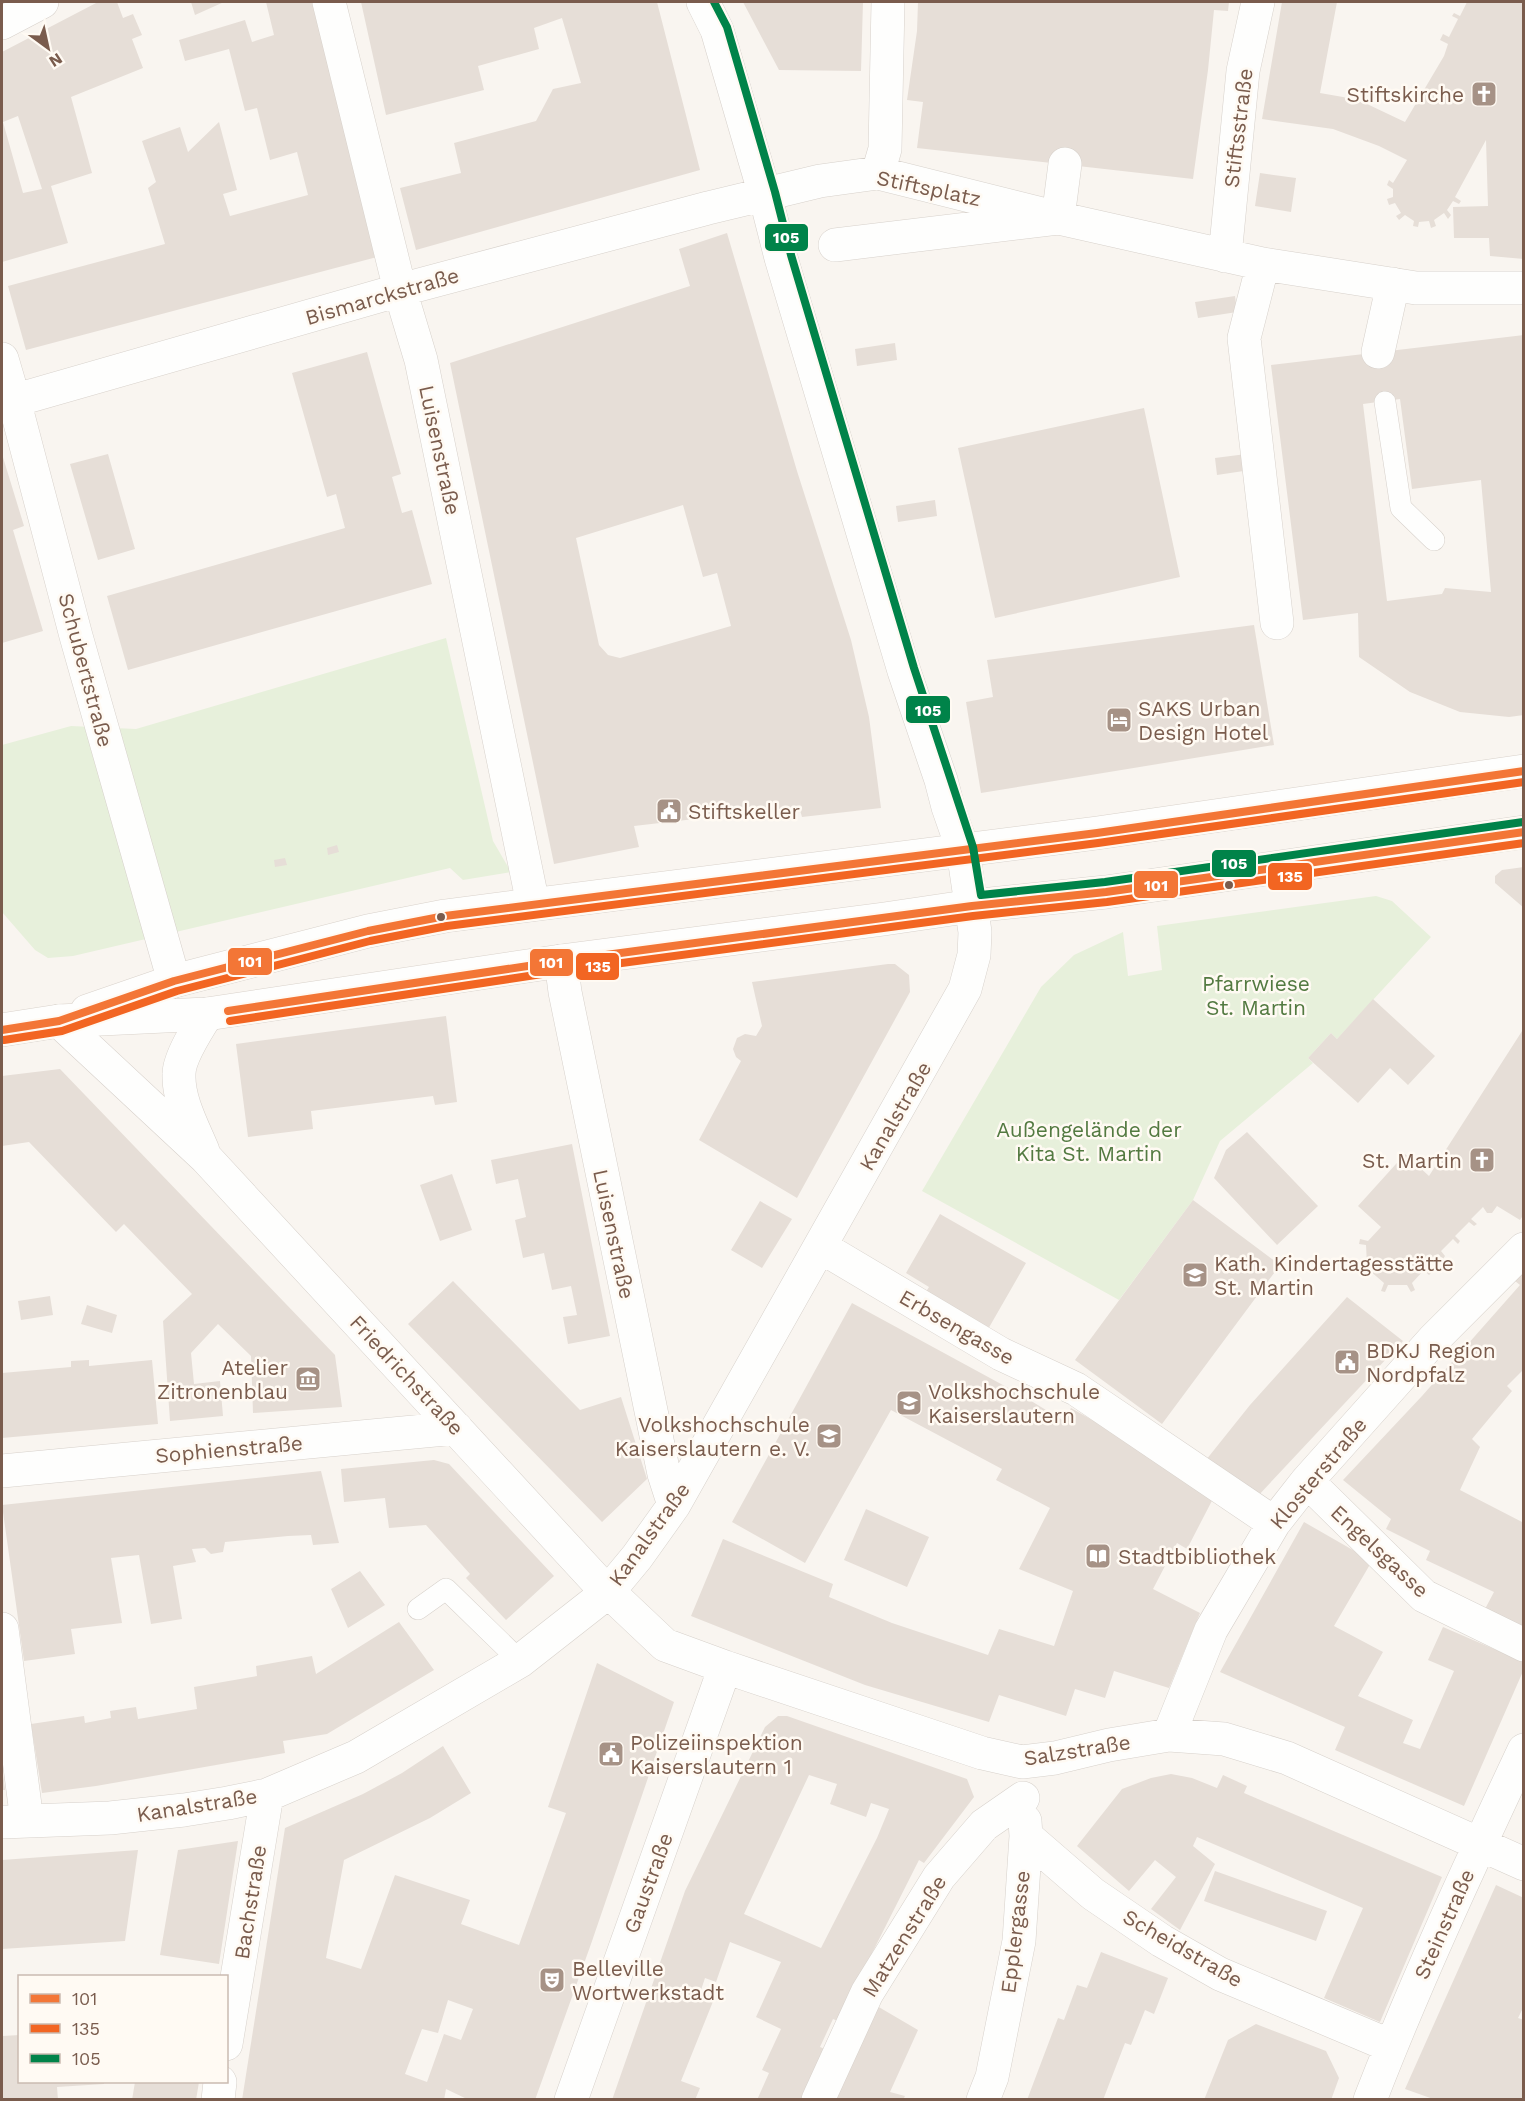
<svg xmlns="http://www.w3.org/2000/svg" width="1525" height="2101" font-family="'Work Sans',sans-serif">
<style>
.green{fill:#e7f0db}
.building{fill:#e6ded7;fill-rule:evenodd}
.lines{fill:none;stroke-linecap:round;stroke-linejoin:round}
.lane-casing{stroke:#d7d1cb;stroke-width:22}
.street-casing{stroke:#d7d1cb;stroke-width:34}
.secondary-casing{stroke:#d9d2cb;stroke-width:34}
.lane{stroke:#fefefd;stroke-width:21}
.street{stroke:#fefefd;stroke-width:33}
.secondary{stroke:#fefefd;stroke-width:33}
.bus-1-casing{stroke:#fffaf3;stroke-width:12}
.bus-2-casing{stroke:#fffaf3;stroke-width:12}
.bus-3-casing{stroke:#fffaf3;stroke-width:12}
.bus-1{stroke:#f37636;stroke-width:8}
.bus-2{stroke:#f26522;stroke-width:8}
.bus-3{stroke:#008349;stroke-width:8}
.bus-dot{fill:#7a5c4d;stroke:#fffaf3;stroke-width:2}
.labels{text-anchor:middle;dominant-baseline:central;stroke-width:5;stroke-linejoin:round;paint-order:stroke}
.poi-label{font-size:21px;fill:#7a5c4d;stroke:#fffaf3;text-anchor:start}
.street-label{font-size:21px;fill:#7a5c4d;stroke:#fffaf3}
.park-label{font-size:21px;fill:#537a41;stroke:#fffaf3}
.line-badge{stroke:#fffaf3;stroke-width:2}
.badge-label{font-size:16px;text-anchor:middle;font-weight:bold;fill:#fff}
</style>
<rect width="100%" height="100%" fill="#f9f5f0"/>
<path class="green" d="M446,638L493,841L511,872L463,880L450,868L73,956L48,958L35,950L2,912V745L71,726L136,729Z
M1376,896L1392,901L1431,937L1337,1039L1331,1033L1308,1058L1313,1063L1220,1141L1193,1200L1119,1300L922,1191L1041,987L1074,955L1123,932L1128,976L1162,970L1157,926Z"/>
<path class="building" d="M98,2H117L123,18L133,14L142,35L132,39L143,68L71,97L92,173L51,186L68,243L2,262V52ZM18,116L42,189L23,193L3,122Z
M191,2H224L195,15Z
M266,2H315L377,257L26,350L8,286L165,244L148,188L156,182L142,141L180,127L188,152L219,122L237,190L223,194L230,216L308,195L297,152L270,160L257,108L245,111L229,49L185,61L179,40L245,20L252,42L274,35Z
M361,2H657L700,170L416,250L400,188L461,173L454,143L536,121L553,89L581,83L562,18L534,28L539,49L478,66L484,90L386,115Z
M743,2H863L861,71L779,70Z
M918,2H1229L1228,11L1214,10L1208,70L1193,179L917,148L923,102L907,100L917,31Z
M1282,2H1337L1320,93L1343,97L1367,104L1405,122L1444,56L1448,44L1440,40L1443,34L1449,37L1458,19L1452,16L1454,13L1460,16L1467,2H1524V259L1490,256L1489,238H1454L1453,207L1488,206L1486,140L1455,197L1461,201L1459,204L1453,201L1447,210L1451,215L1448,219L1444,213L1434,220L1436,226L1431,228L1429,221L1419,222L1418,227L1413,226L1414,221L1405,215L1399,220L1396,216L1401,213L1395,203L1389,205L1387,199L1393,197V189L1387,185L1389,180L1393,183L1407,160L1379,146L1333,129L1262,119Z
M1260,173L1296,178L1291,212L1255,206Z
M727,233L797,471L851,640L869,717L881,808L802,817L799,807L634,826L639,847L554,864L450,363L690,286L679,249ZM683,505L703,577L717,573L731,626L620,658L608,655L599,645L576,538Z
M1235,296L1237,312L1198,318L1195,302Z
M1524,335V715L1509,717L1460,712L1410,692L1359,657L1358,613L1303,620L1271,365ZM1400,399L1412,489L1481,480L1491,592L1445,588L1442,594L1387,601L1363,404Z
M895,343L897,360L857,366L855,349Z
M367,352L401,474L392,477L402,513L412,510L432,584L128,670L107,596L345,528L336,494L327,497L292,373Z
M1144,408L1180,577L995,618L958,448Z
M1254,453L1257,469L1217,475L1215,458Z
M2,454L24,526L13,530L43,631L2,643Z
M108,454L135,549L98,560L70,464Z
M935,500L937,516L898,522L896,506Z
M1254,625L1274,745L981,793L966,702L993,697L987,660Z
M337,845L339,852L328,855L327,848Z
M285,858L287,865L275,867L274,860Z
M1524,867V908L1495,883V876L1502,870Z
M888,964H895L909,975L910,992L797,1198L699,1140L741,1061L736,1057L733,1049L737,1038L745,1034L756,1036L762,1026L752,982Z
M1373,999L1435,1056L1408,1085L1390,1068L1358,1103L1308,1058L1331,1033L1337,1039Z
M446,1016L457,1102L435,1105L433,1096L311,1111L313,1129L248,1137L236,1044Z
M1524,1028V1214L1520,1220L1497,1206L1492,1213H1487L1483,1207L1471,1219L1477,1224L1474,1226L1469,1222L1455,1236L1460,1241L1458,1244L1453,1239L1441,1251L1445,1256L1443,1259L1438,1254L1427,1266L1432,1272L1429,1275L1424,1270L1412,1283L1415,1290L1411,1292L1407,1285H1388L1385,1292L1381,1291L1384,1283L1369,1270L1362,1273L1360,1269L1367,1265L1366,1245L1359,1244L1360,1239L1368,1241L1381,1227L1358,1206L1405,1154L1429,1176Z
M60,1069L335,1355L342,1407L253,1413L251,1356L218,1324L191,1353L194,1384L220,1381L223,1416L170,1421L163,1321L192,1294L124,1224L116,1232L29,1142L2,1146V1076Z
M1247,1132L1318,1206L1277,1245L1214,1178L1226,1150Z
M572,1144L610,1336L568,1344L563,1317L577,1315L571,1286L552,1290L544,1253L523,1258L515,1220L526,1217L518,1179L496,1184L491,1160Z
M452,1174L472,1230L440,1241L420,1185Z
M1193,1200L1280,1265L1162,1424L1075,1360Z
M760,1201L792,1219L762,1268L731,1250Z
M940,1214L1026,1263L987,1331L924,1295L929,1287L906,1273Z
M1524,1271V1369L1507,1386L1512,1391L1472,1439L1480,1447L1460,1490L1524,1523V1627L1485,1609L1494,1592L1426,1560L1430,1551L1386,1529L1391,1519L1343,1480L1422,1396L1520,1285L1515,1281Z
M453,1281L580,1410L621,1397L647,1479L602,1522L408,1324Z
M50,1296L53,1315L21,1320L18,1301Z
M1347,1297L1403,1341L1257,1497L1206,1460L1250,1405Z
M852,1303L1023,1396L1064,1421L1071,1408L1217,1491L1187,1549L1177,1543L1153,1589L1200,1613L1169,1688L1114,1671L1105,1698L1075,1689L1066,1716L999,1695L989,1722L865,1685L691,1616L723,1539L833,1584L829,1597L892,1623L988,1655L999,1629L1054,1646L1073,1591L1019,1569L1050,1508L996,1480L1002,1469L891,1410L805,1563L732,1522Z
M87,1305L117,1315L112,1333L81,1324Z
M89,1360V1366L152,1360L158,1424L2,1438V1373L71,1367V1361Z
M434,1460L449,1464L554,1576L506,1620L466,1578L470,1574L426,1525L389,1528L385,1498L344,1502L341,1469Z
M321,1471L339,1543L313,1545L311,1535L288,1536L225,1542L223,1552L211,1554L205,1548L192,1549L196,1562L173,1566L182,1619L151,1624L139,1555L111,1558L122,1623L71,1629L75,1654L24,1661L2,1505Z
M866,1509L929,1537L907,1587L844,1560Z
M1304,1522L1372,1561L1334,1626L1383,1652L1358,1696L1413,1720L1403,1743L1420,1749L1454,1671L1428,1660L1443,1627L1524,1662V1669L1464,1806L1335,1750L1345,1727L1220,1672Z
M360,1571L385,1605L348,1628L331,1589Z
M399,1622L434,1670L327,1734L283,1741L285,1753L96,1786L42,1793L31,1724L84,1716L85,1723L111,1718L110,1711L136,1707L138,1719L197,1709L194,1687L257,1676L256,1666L312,1656L316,1674Z
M597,1663L674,1702L591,1944L535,2100H469L446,2089L444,2100H242L285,1828L363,1794L402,1773L443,1746L471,1793L430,1818L344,1860L326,1958L361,1969L395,1875L470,1900L461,1924L519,1945L566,1813L548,1807ZM448,2000L473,2009L461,2040L444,2034L427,2082L405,2074L422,2029L438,2033Z
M778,1716H787L967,1779L974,1797L924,1863L919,1860L864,1969L840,2022L833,2019L820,2047L827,2050L805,2100H757L769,2073L762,2070L781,2029L756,2017L781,1962L730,1942L716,1982L705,1978L700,1993L714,1999L681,2081L700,2088L695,2100H612L685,1891L765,1727ZM809,1775L837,1784L830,1804L866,1817L871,1803L889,1809L877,1838L821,1948L744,1914Z
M3,1774L5,1790H2Z
M1171,1774L1192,1778L1217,1788L1223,1775L1247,1786L1244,1793L1442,1877L1380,2022L1324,1998L1363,1908L1197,1837L1193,1846L1215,1864L1180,1930L1151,1909L1176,1877L1155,1860L1129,1891L1077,1846L1122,1789L1151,1778Z
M238,1841L219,1964L160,1955L178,1850Z
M138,1850L125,1941L2,1949V1860Z
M1215,1871L1327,1911L1316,1941L1204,1901Z
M1496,1885L1524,1898V2006L1518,2018L1524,2020V2100H1436L1405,2089Z
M1101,1952L1168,1978L1154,2014L1145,2010L1131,2045L1125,2043L1103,2100H1027L1058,2018L1064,2020L1077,1985L1087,1988Z
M877,2006L918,2030L890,2092L905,2096L903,2100H834Z
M1256,2024L1326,2051L1339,2078L1331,2100H1204L1228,2040Z
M20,2035V2082H104V2084L57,2087L58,2100H2V2036Z
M135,2082H199L196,2100H132Z"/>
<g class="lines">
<g class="lane-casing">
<path id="lane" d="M1385,402L1401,508L1434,540
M418,1609L446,1589L520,1661"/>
</g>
<g class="street-casing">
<path id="street" d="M329,2L400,290L421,360L533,904
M2,23L42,2
M878,173L885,149L888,2
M835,245L1058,218L1065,164
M1225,256L1243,71L1258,2
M1263,264L1244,338L1277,623
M1378,352L1393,284
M2,359L14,400L76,636L174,981
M2,404L400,290L708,208L820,181L878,173L1058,218L1263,264L1416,288H1524
M561,961L565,992L664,1474L674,1505
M59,1021L206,1158L594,1578L665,1645L725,1667L982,1753L1022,1762L1055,1758L1109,1745L1169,1735L1224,1739L1287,1758L1524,1864
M203,1151C193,1127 178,1100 179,1074C179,1058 198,1028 207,1014
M821,1247L1001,1354L1076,1389L1274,1523
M2,1471L456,1428
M1307,1481L1424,1596L1524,1645
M2,1629L27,1821
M1169,1735L1211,1630L1274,1523L1307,1481L1433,1340L1524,1249
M2,1822L110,1818L184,1810L228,1803L267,1795L356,1757L520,1661L608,1592L637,1557L674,1505L965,989L974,955L975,932L963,850L948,807L941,780L904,671L781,258L765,195L717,30L703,2
M1026,1836L1093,1894L1162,1941L1220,1974L1391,2046
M226,2044L267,1795
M218,2100L220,2082
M571,2100L725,1667
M818,2100L867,1993L939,1877L984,1825L1023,1798
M983,2100L992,2077L1019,1941L1026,1836L1025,1821
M1370,2100C1416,1981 1470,1865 1524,1750"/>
</g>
<g class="secondary-casing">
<path id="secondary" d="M87,1011L174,981L368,931L445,916L1097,833L1524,771
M2,1030L59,1021L207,1014L561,961L884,919L972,906L1106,892L1524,832"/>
</g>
<use href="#lane" class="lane"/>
<use href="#street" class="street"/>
<use href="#secondary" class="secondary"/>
<g class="bus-1-casing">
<path id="bus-1" d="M228,1011L561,961L972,906L1106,892L1524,832
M2,1030L59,1021L174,981L368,931L445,916L1097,833L1524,771"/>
</g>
<g class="bus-2-casing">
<path id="bus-2" d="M230,1021L562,971L973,916L1107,902L1524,843
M4,1040L62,1031L177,991L370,941L447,926L1098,843L1524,782"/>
</g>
<g class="bus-3-casing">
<path id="bus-3" d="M714,2L727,27L775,192L791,255L914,668L973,847L981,895L1105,882L1523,822"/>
</g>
<use href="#bus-1" class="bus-1"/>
<use href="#bus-2" class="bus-2"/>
<use href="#bus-3" class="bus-3"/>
</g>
<defs>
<g id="church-square" transform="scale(1.35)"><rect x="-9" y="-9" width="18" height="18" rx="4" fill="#a69286" stroke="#fffaf3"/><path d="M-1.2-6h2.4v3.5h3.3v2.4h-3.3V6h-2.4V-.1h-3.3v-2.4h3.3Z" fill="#fff"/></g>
<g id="hotel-square" transform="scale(1.35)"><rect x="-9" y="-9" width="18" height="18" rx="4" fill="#a69286" stroke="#fffaf3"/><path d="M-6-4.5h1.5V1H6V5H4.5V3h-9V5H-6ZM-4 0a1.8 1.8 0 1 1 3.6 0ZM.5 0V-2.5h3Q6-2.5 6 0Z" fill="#fff"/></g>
<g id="civic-square" transform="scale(1.35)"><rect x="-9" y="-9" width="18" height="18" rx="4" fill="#a69286" stroke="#fffaf3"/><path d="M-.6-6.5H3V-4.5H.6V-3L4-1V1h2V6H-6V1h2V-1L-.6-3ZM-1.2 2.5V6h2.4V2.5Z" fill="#fff"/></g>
<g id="school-square" transform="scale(1.35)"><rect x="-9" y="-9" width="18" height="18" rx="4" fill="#a69286" stroke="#fffaf3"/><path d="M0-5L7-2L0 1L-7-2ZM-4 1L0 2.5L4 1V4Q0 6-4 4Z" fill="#fff"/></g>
<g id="museum-square" transform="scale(1.35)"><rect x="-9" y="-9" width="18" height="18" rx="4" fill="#a69286" stroke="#fffaf3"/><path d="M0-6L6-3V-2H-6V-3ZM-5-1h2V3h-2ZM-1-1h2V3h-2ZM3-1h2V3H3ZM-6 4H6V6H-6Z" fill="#fff"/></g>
<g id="university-square" transform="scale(1.35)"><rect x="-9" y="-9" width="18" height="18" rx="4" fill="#a69286" stroke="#fffaf3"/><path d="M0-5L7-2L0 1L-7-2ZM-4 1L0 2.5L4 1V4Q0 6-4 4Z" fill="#fff"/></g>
<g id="library-square" transform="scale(1.35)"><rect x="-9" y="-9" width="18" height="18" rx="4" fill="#a69286" stroke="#fffaf3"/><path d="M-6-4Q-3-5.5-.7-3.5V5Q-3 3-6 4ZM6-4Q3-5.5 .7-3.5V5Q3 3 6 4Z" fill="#fff"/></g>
<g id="theatre-square" transform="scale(1.35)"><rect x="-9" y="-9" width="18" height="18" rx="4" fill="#a69286" stroke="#fffaf3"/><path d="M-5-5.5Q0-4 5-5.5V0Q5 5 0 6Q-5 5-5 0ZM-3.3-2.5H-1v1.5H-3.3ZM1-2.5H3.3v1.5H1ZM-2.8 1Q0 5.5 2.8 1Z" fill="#fff"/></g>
</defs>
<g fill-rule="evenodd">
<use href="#church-square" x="1484" y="94"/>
<use href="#hotel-square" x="1119" y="720"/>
<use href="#civic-square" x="669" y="811"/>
<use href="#church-square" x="1482" y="1160"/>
<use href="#school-square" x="1195" y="1275"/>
<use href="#civic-square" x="1347" y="1362"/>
<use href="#museum-square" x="308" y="1379"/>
<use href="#university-square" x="909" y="1403"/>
<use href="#university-square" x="829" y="1436"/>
<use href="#library-square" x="1098" y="1556"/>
<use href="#civic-square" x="611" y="1754"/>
<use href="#theatre-square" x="552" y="1980"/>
</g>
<g class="bus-dot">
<circle cx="1229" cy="885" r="5"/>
<circle cx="441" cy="917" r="5"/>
</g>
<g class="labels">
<g class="poi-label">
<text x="1464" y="94" text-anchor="end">Stiftskirche</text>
<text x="1138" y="708">SAKS Urban<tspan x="1138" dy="24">Design Hotel</tspan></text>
<text x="688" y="811">Stiftskeller</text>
<text x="1462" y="1160" text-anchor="end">St. Martin</text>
<text x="1214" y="1263">Kath. Kindertagesstätte<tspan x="1214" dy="24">St. Martin</tspan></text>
<text x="1366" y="1350">BDKJ Region<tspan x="1366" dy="24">Nordpfalz</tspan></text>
<text x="288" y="1367" text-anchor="end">Atelier<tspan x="288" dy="24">Zitronenblau</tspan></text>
<text x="928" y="1391">Volkshochschule<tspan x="928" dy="24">Kaiserslautern</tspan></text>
<text x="810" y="1424" text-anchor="end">Volkshochschule<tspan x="810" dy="24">Kaiserslautern e. V.</tspan></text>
<text x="1118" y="1556">Stadtbibliothek</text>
<text x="630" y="1742">Polizeiinspektion<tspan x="630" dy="24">Kaiserslautern 1</tspan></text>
<text x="572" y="1968">Belleville<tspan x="572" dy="24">Wortwerkstadt</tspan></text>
</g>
<g class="street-label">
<text transform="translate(1238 128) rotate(-83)">Stiftsstraße</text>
<text transform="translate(929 188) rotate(12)">Stiftsplatz</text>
<text transform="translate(382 296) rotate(-16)">Bismarckstraße</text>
<text transform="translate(440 450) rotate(78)">Luisenstraße</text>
<text transform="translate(86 670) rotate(75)">Schubertstraße</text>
<text transform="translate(895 1116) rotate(-60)">Kanalstraße</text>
<text transform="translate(614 1234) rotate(78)">Luisenstraße</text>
<text transform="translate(957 1327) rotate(30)">Erbsengasse</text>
<text transform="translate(407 1375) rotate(47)">Friedrichstraße</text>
<text transform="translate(229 1449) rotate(-5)">Sophienstraße</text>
<text transform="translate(1318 1473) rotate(-50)">Klosterstraße</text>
<text transform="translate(649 1534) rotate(-54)">Kanalstraße</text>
<text transform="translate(1380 1551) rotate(43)">Engelsgasse</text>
<text transform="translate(1077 1750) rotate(-9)">Salzstraße</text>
<text transform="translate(197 1805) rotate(-9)">Kanalstraße</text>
<text transform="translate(648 1883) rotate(-70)">Gaustraße</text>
<text transform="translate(250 1902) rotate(-81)">Bachstraße</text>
<text transform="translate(1444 1924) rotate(-66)">Steinstraße</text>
<text transform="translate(1015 1932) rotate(-83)">Epplergasse</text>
<text transform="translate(904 1936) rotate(-58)">Matzenstraße</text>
<text transform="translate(1183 1948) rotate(30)">Scheidstraße</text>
</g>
<g class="park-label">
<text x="1256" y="983">Pfarrwiese<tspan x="1256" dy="24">St. Martin</tspan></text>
<text x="1089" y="1129">Außengelände der<tspan x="1089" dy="24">Kita St. Martin</tspan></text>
</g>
</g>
<g class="line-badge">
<rect x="764" y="223" width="45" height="29" rx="6" fill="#008349"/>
<rect x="905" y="695" width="46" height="29" rx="6" fill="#008349"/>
<rect x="1211" y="849" width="46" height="29" rx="6" fill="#008349"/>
<rect x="1267" y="862" width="46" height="29" rx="6" fill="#f26522"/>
<rect x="1133" y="870" width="46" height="29" rx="6" fill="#f37636"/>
<rect x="227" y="947" width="46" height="29" rx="6" fill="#f37636"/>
<rect x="529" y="948" width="45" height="29" rx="6" fill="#f37636"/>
<rect x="575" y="952" width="45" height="29" rx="6" fill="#f26522"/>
</g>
<g class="badge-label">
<text x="786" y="243">105</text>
<text x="928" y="716">105</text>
<text x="1234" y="869">105</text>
<text x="1290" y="882">135</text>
<text x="1156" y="891">101</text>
<text x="250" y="967">101</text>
<text x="551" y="968">101</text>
<text x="598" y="972">135</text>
</g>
<rect width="1525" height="2101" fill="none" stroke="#7a5c4d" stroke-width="6"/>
<rect x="18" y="1975" width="210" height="108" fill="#fffaf3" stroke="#cabbb1" stroke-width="1.5"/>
<rect x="30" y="1994" width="30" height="9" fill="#f37636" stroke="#cabbb1" stroke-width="1.5"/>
<text x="72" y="2005" font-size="18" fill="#7a5c4d">101</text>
<rect x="30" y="2024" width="30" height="9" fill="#f26522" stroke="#cabbb1" stroke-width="1.5"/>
<text x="72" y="2035" font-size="18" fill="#7a5c4d">135</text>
<rect x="30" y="2054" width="30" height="9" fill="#008349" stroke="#cabbb1" stroke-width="1.5"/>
<text x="72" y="2065" font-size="18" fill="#7a5c4d">105</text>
<g transform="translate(48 48) rotate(147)" stroke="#fffaf3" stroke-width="4.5" paint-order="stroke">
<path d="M0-4.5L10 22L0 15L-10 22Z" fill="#7a5c4d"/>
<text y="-9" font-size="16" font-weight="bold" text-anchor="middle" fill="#7a5c4d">N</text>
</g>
</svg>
